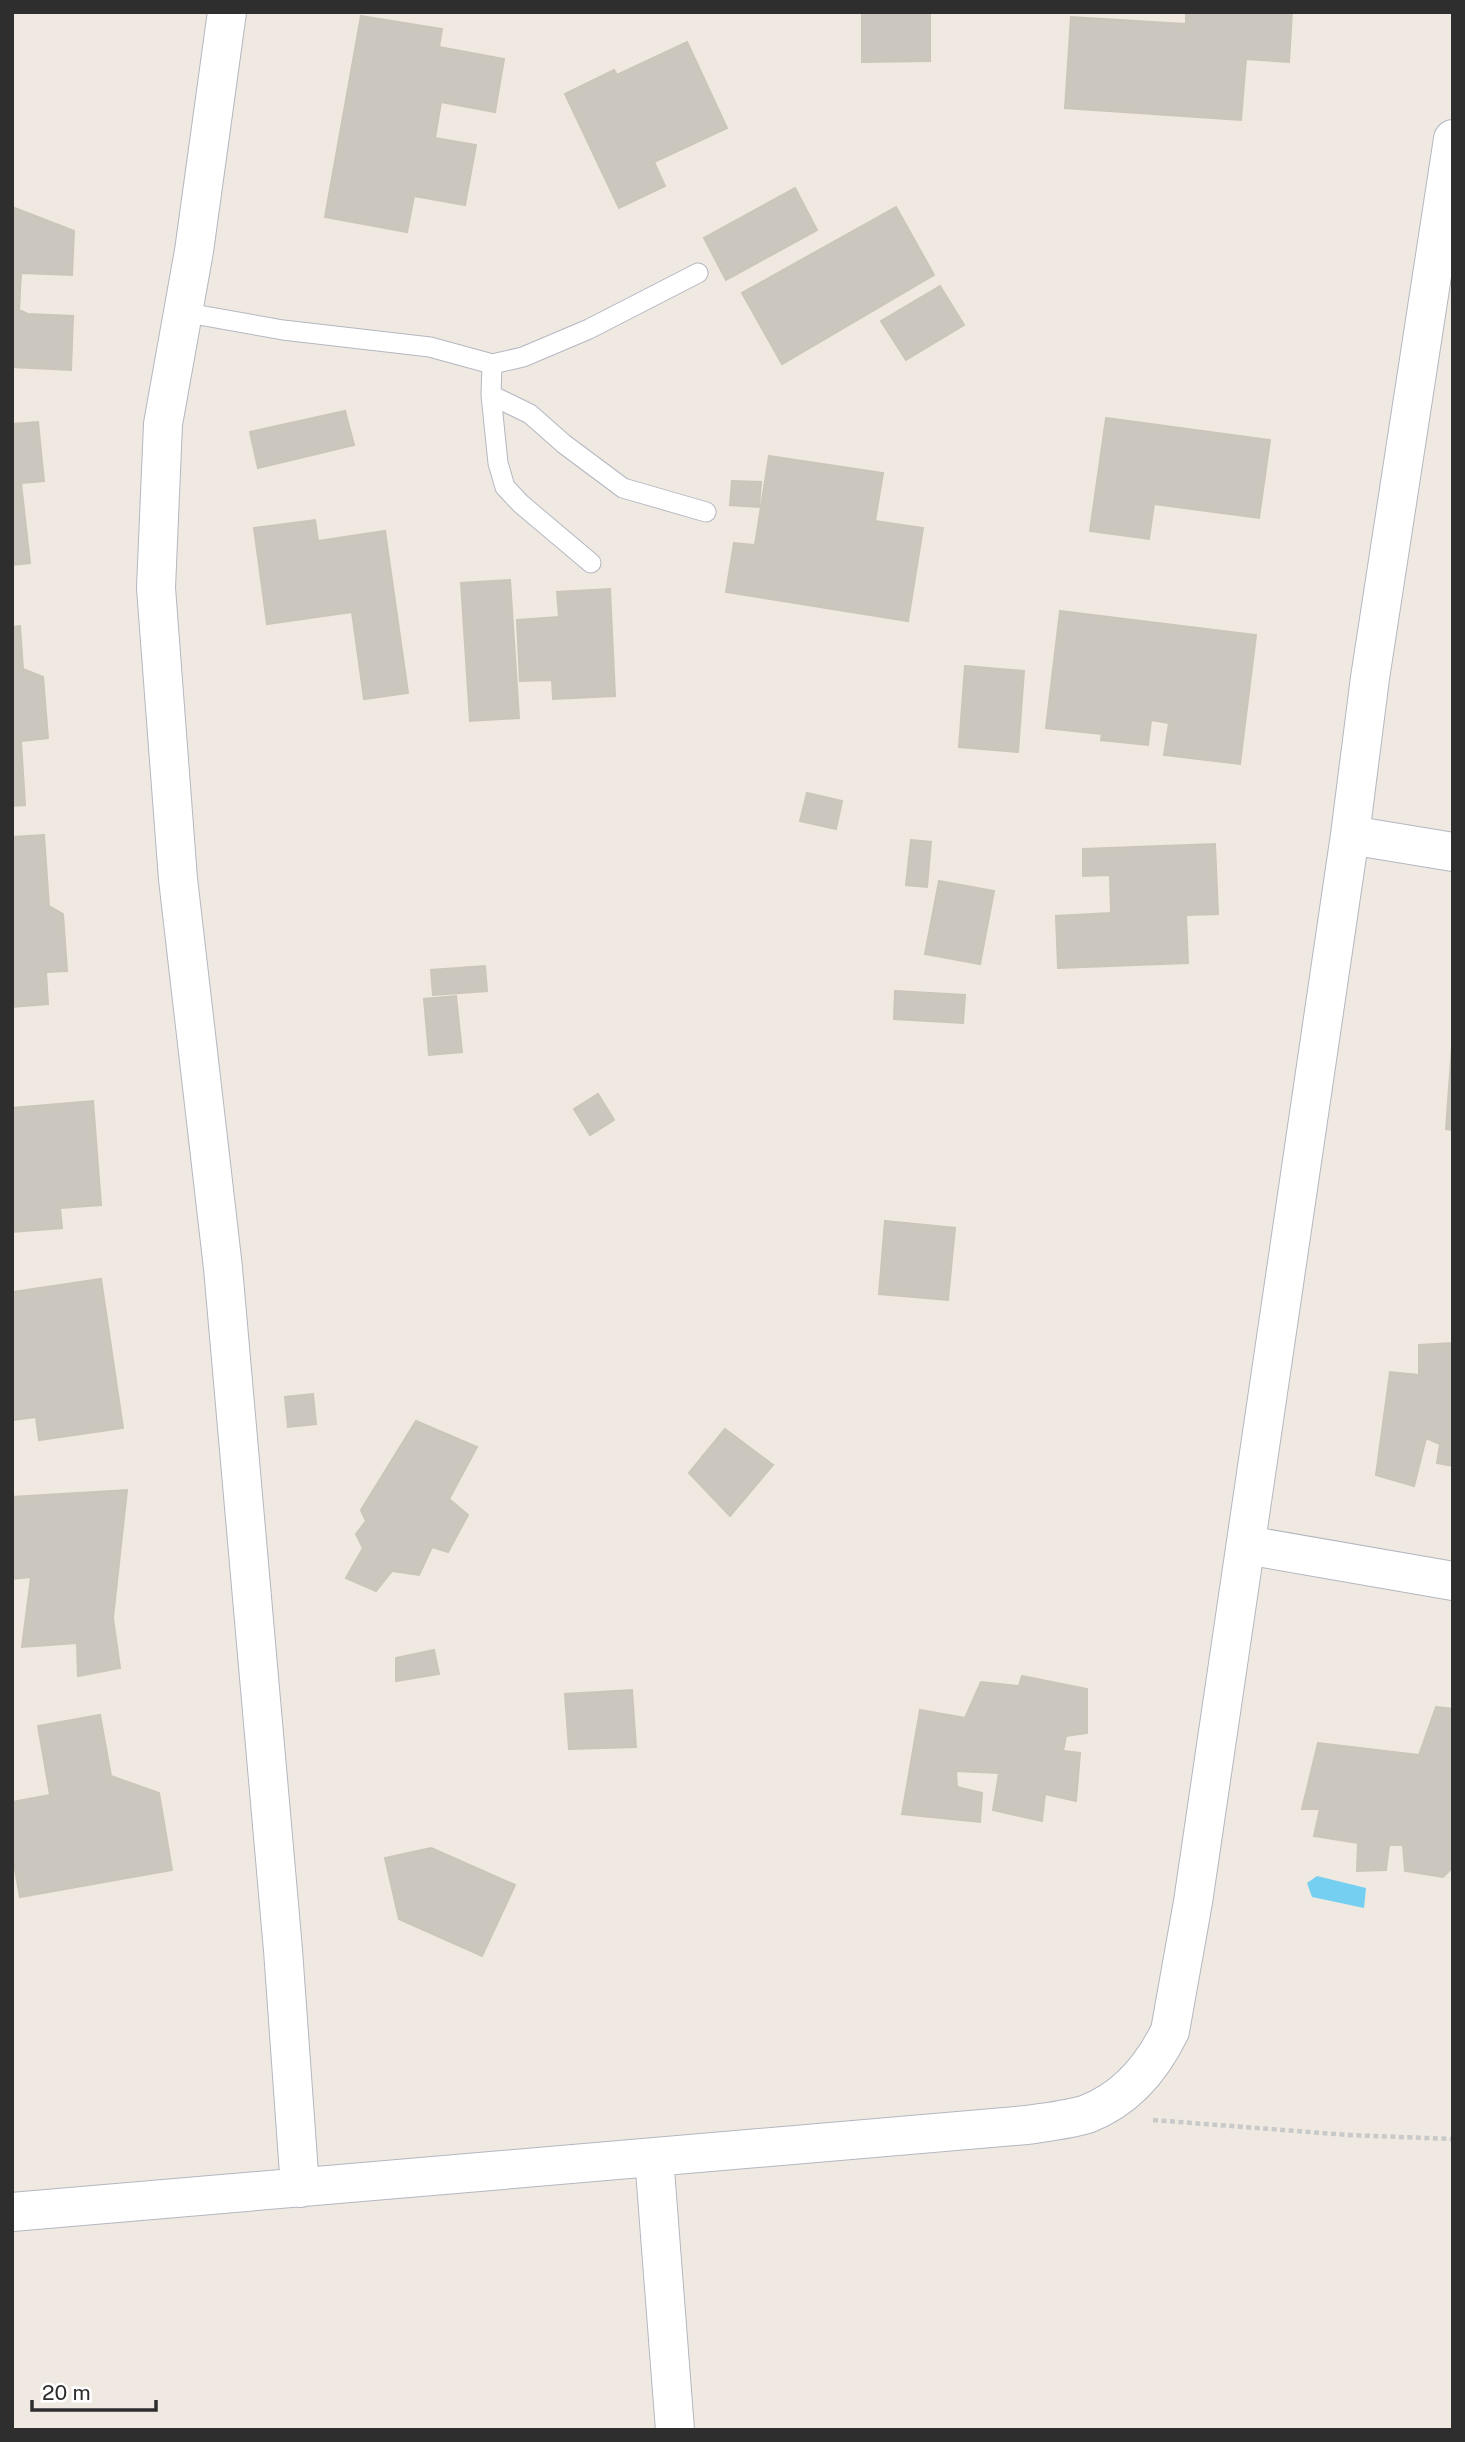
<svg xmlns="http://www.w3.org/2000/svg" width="1465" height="2442" font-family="'Public Sans',sans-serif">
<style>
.water{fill:#75cff0}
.building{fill:#cbc7bf;stroke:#cbc5ba;stroke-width:2}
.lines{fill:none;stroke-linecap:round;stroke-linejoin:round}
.lane-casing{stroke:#b4b7c1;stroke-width:21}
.street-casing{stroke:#b4b7c1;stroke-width:40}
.path{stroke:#c9c9c9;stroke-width:4.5;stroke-dasharray:5 3.5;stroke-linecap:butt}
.lane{stroke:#fff;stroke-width:19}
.street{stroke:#fff;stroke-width:38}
</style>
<rect width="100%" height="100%" fill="#efe9e1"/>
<path class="water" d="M1317,1876L1366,1888L1364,1908L1312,1897L1307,1883Z"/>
<path class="building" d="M862,12H930V61L862,62Z
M1186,12H1292L1289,62L1246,59L1241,120L1065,108L1071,17L1186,24Z
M361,16L442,29L439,47L504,59L495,112L441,102L435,138L476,145L465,205L414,196L407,232L325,217Z
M687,42L727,128L654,162L665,186L619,208L565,94L614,70L617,75Z
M795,188L817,230L726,280L704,238Z
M12,207L74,231L72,275L21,273L19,310L28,314L73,316L71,370L12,367Z
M896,207L934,275L782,364L742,293Z
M940,286L964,325L906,360L881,321Z
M345,411L354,445L258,468L250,432Z
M1106,418L1270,440L1259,518L1154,504L1149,539L1090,531Z
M38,422L44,481L21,483L30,563L12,565V424Z
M769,456L883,473L875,521L923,528L908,621L726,592L734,543L755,545Z
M732,481L761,482L759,507L730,505Z
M315,520L318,541L385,531L408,693L364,699L352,612L267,624L254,528Z
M510,580L519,718L470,721L461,583Z
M610,589L615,696L553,699L552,680L520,681L517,620L559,617L557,592Z
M1060,611L1256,635L1240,764L1164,755L1169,723L1151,720L1148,745L1101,740L1102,734L1046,728Z
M20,626L23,669L43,677L48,738L21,741L25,805L12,806V627Z
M965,666L1024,671L1018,752L959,747Z
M807,793L842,801L836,829L800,821Z
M44,835L49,906L63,914L67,971L46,972L48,1004L12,1007V837Z
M911,840L931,842L927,887L906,885Z
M1215,844L1218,914L1186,915L1188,963L1058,968L1056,916L1111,913L1110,875L1083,876V849Z
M939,881L994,891L980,964L925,954Z
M485,966L487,991L433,995L431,970Z
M895,991L965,995L963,1023L894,1019Z
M456,996L462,1052L429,1055L424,999Z
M1453,1033V1130L1446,1129Z
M598,1094L614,1120L590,1135L574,1109Z
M93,1101L101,1205L60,1208L62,1228L12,1232V1108Z
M885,1221L955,1228L948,1300L879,1294Z
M101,1279L123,1428L39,1440L36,1417L12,1420V1292Z
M1453,1343V1466L1437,1463L1440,1444L1426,1438L1414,1486L1376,1475L1390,1372L1419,1375V1345Z
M313,1394L316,1424L288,1427L285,1397Z
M416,1421L477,1447L449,1499L468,1515L448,1552L432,1547L419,1575L392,1571L376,1591L346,1578L363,1548L356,1534L366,1521L361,1510Z
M725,1429L773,1465L730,1516L689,1473Z
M127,1490L113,1618L120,1668L78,1676L77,1643L22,1647L31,1577L12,1579V1497Z
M434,1650L439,1674L396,1681V1658Z
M1022,1676L1087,1689V1733L1066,1736L1063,1751L1080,1753L1076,1801L1045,1794L1042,1821L993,1810L999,1773L956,1771L957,1787L982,1793L980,1822L902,1814L920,1710L965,1718L981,1682L1019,1686Z
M632,1690L636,1747L569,1749L565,1694Z
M1436,1707L1453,1709V1867L1443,1877L1405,1871L1403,1845H1389L1386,1870L1357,1871L1358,1843L1314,1836L1320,1809H1302L1318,1743L1419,1755Z
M100,1715L111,1776L159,1793L172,1870L20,1897L12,1853V1802L50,1795L38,1726Z
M431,1848L515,1885L482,1956L399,1919L385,1858Z"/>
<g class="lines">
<g class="lane-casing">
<path id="lane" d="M182,312L283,330L430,347L492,364L523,357L589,329L698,273
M492,364L491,395L498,463L505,487L521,504L591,563
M491,395L530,414L564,444L623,488L706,512"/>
</g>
<g class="street-casing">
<path id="street" d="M227,12L194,251L163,424L156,588L178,879L223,1268L283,1950L300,2188
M1350,835L1453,852
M1246,1545L1453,1581
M654,2157L675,2430
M12,2212L1027,2125C1046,2122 1068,2120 1087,2114C1126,2099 1152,2068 1170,2031L1193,1902L1350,835L1370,678L1453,139"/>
</g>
<path class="path" d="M1153,2120L1348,2135L1453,2139"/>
<use href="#lane" class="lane"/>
<use href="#street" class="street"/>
</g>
<rect width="1465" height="2442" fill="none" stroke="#2e2e2e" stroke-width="28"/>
<path d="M32 2400v10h124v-10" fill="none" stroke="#2e2e2e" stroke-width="3.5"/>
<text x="42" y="2400" font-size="21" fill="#2e2e2e" stroke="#ffffff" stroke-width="5" paint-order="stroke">20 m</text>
</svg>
